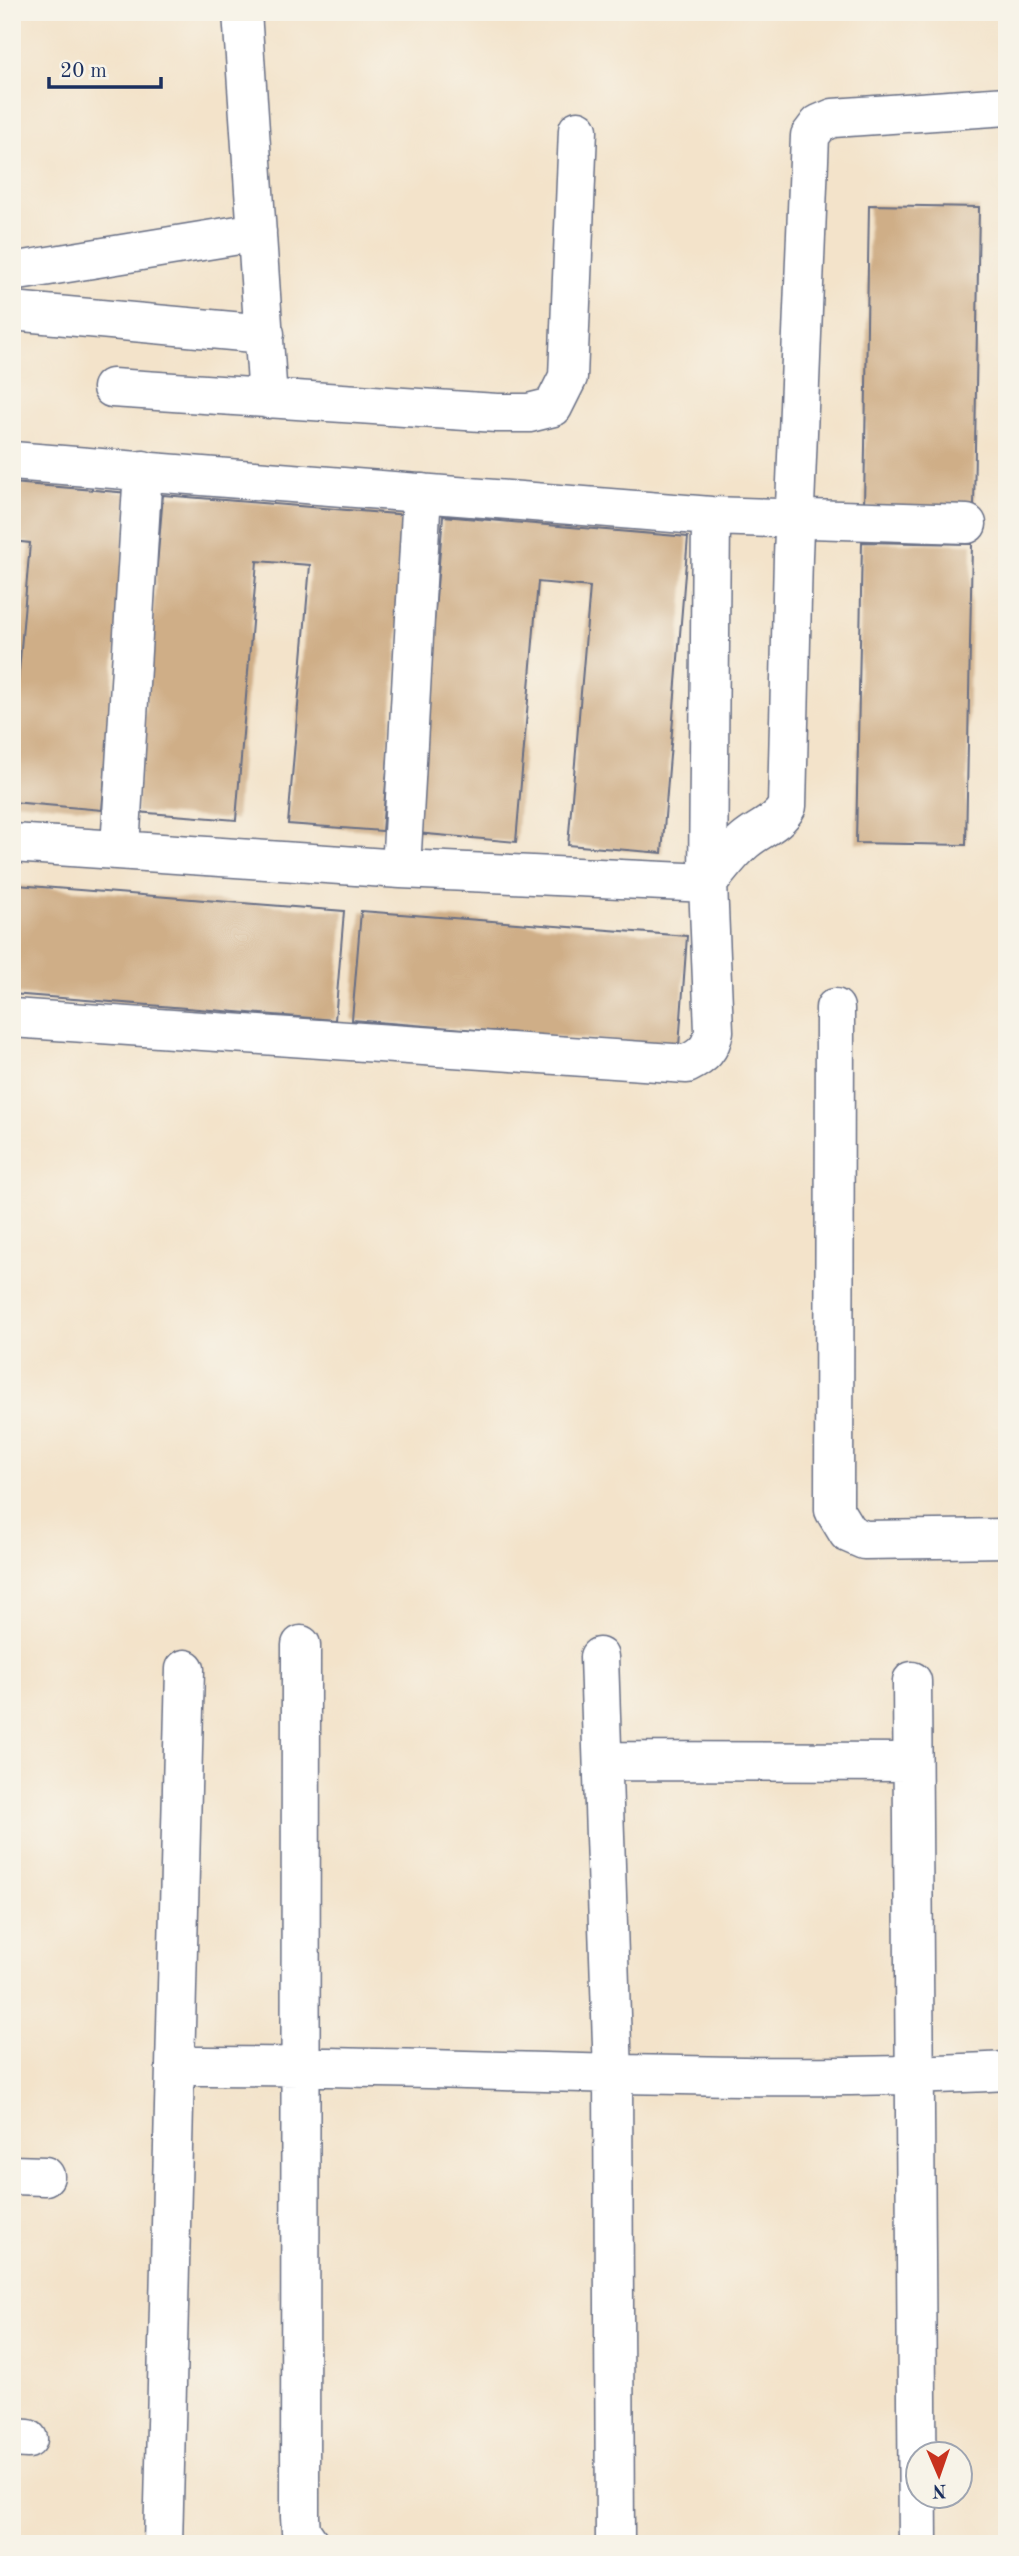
<svg xmlns="http://www.w3.org/2000/svg" width="1019" height="2556" font-family="'Old Standard TT',serif">
<style>
.building{fill:#cfae87}
.lines{fill:none;stroke-linecap:round;stroke-linejoin:round}
.minor-casing{stroke:#676e84;stroke-width:41}
.minor{stroke:#fff;stroke-width:38}
</style>
<rect width="100%" height="100%" fill="#f7f3e8"/>
<filter id="ink" filterUnits="userSpaceOnUse"><feTurbulence type="fractalNoise" baseFrequency=".0143" numOctaves="2"/><feDisplacementMap in="SourceGraphic" scale="14" xChannelSelector="R" yChannelSelector="G"/><feConvolveMatrix kernelMatrix="1 2 1 2 8 2 1 2 1" color-interpolation-filters="sRGB"/></filter>
<filter id="wash" filterUnits="userSpaceOnUse"><feTurbulence type="fractalNoise" baseFrequency=".00686" numOctaves="4" result="noise"/><feDisplacementMap in="SourceGraphic" scale="28" xChannelSelector="R" yChannelSelector="G"/><feGaussianBlur stdDeviation="1.57" result="paint"/><feColorMatrix in="noise" values="0 0 0 0 0 0 0 0 0 0 0 0 0 0 0 0 0 1.4 0 .05"/><feComposite in="paint" operator="in"/></filter>
<g filter="url(#wash)">
<rect width="100%" height="100%" fill="#f3e3ca"/>
<g id="blocks">
<path class="building" d="M869,205L979,207L974,509L864,507Z
M12,483L129,493L102,810L12,802V754L30,543L12,541Z
M163,495L408,515L382,831L288,824L310,565L257,561L236,820L136,812Z
M443,516L688,537L662,853L568,845L590,587L538,582L516,842L416,833Z
M862,542L972,544L966,845L856,843Z
M17,885L344,911L335,1020L12,994Z
M361,911L687,936L679,1046L352,1020Z"/>
</g>
</g>
<g filter="url(#ink)">
<use href="#blocks" fill-opacity="0" stroke="#676e84" stroke-width="2"/>
<g class="lines">
<g class="minor-casing">
<path id="minor" d="M242,12L268,399
M12,272L257,232
M12,311L265,334
M112,388L497,413H529L553,407L568,377L578,130
M12,461L711,516L967,524
M12,843L401,869L708,883
M120,848L143,470
M401,869L422,493
M708,883C720,868 731,853 745,841C760,828 778,824 787,806L793,556L810,136L819,124L833,118L1007,106
M835,1008L834,1510L848,1533L864,1540L1007,1538
M12,1018L687,1064C703,1056 711,1049 714,1031L708,883L711,516
M301,1645L300,2517L301,2531L310,2544
M599,1657L613,2075L615,2544
M912,1681L918,2544
M603,1761L912,1762
M177,2066C454,2064 730,2086 1007,2071
M12,2175L45,2176
M12,2438L28,2439
M163,2544L185,1669"/>
</g>
<use href="#minor" class="minor"/>
</g>
</g>
<rect width="1019" height="2556" fill="none" stroke="#f7f3e8" stroke-width="42"/>
<g transform="translate(939 2475) rotate(178)"><circle r="33" fill="#f7f3e8" stroke="#9fa5b1" stroke-width="2"/>
<path d="M0-5L12 26L0 18L-12 26Z" fill="#c8321e"/>
<text y="-10" font-size="19" font-weight="bold" text-anchor="middle" fill="#1b2f5e">N</text>
</g>
<path d="M49 77v10h112v-10" fill="none" stroke="#1b2f5e" stroke-width="3.5"/>
<text x="60" y="77" font-size="21" fill="#1b2f5e" stroke="#f7f3e8" stroke-width="5" paint-order="stroke">20 m</text>
</svg>
